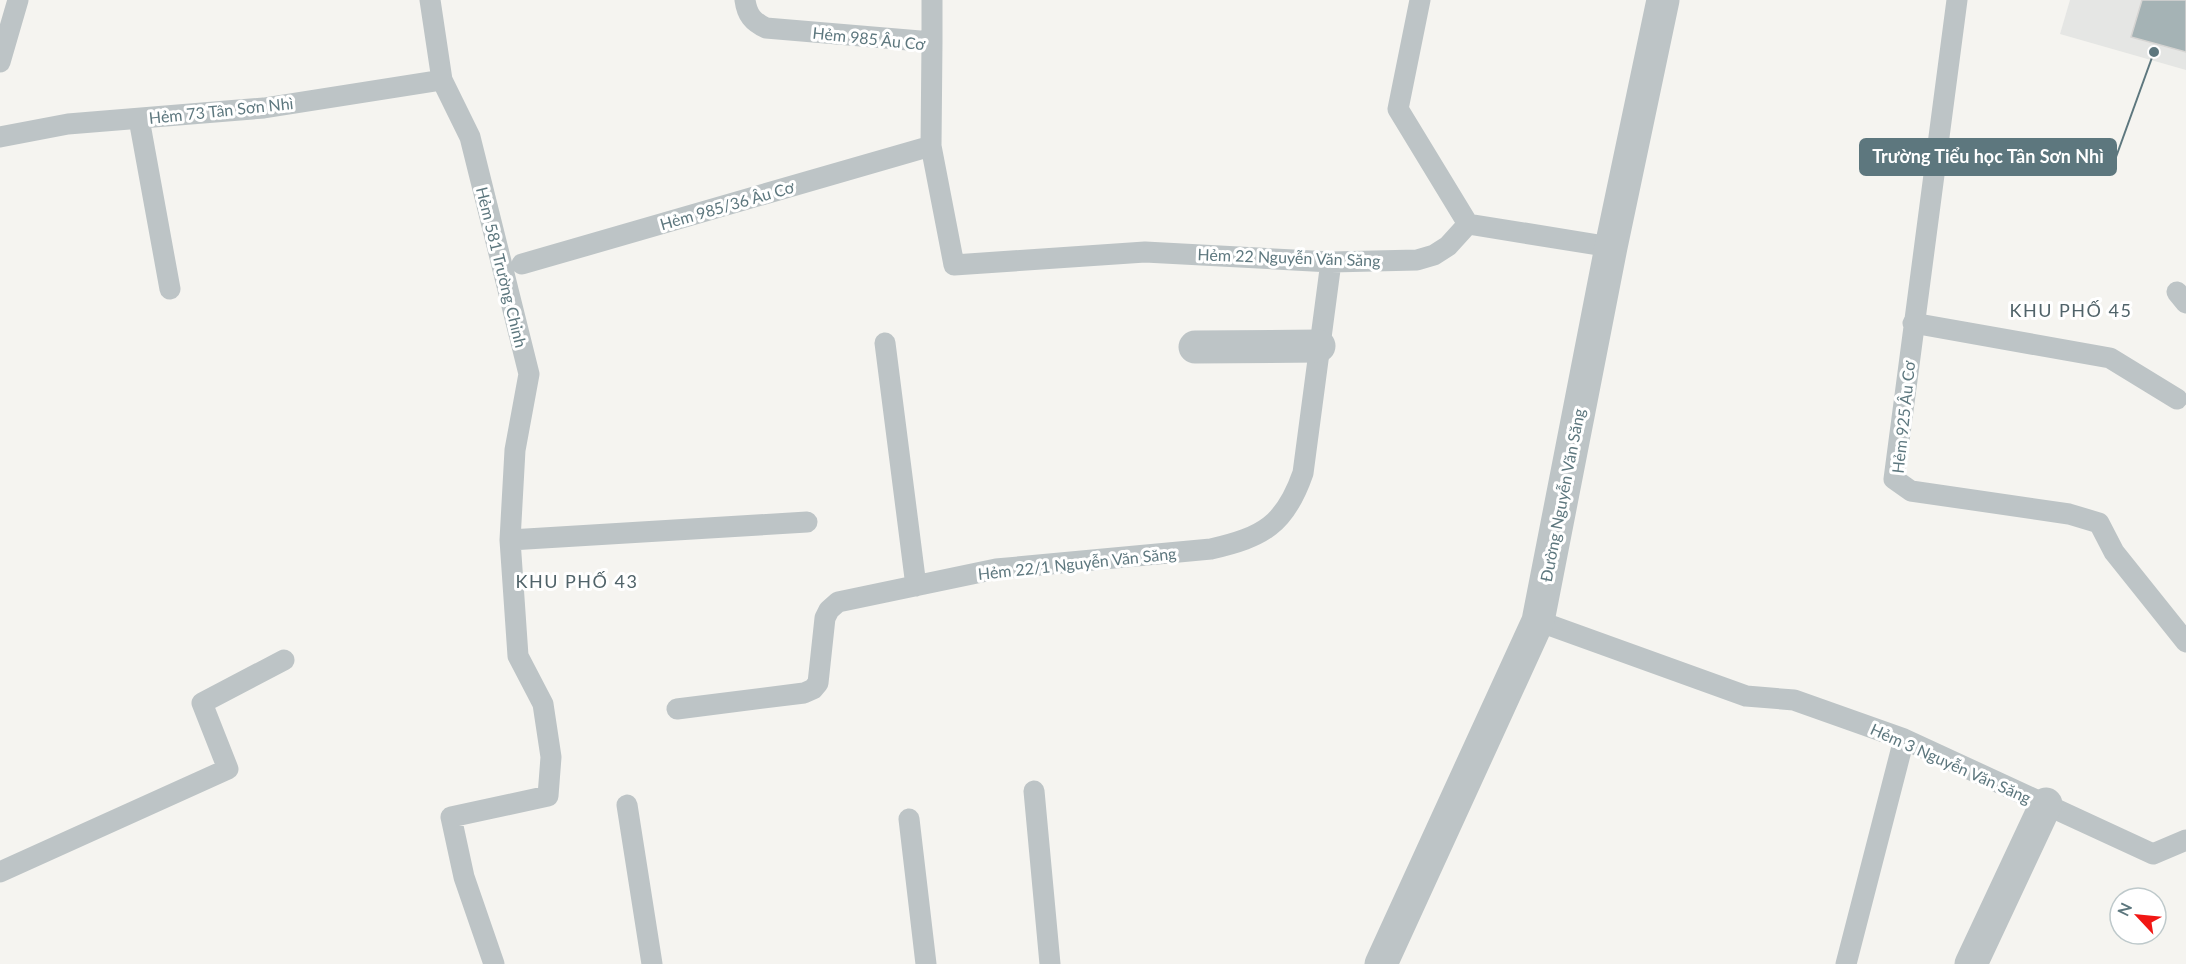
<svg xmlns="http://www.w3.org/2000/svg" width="2186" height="964" font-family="Lato,sans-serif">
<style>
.built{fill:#e5e6e4}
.building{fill:#a5b3b5;stroke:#d6d5d3;stroke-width:1.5}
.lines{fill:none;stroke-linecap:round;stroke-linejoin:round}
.lane{stroke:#bdc4c6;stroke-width:21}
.street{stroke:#bdc4c6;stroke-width:33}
.labels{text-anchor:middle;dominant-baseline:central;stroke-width:6;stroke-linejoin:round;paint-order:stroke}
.street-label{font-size:16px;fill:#5d777e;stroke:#fff}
.neighbourhood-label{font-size:18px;letter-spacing:1.5px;fill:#506369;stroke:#fff}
.leader{fill:none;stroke:#5d777e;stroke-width:2}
.callout-dot{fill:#5d777e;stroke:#fff;stroke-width:2}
.callout{fill:#5d777e;stroke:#5d777e;stroke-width:2}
.callout-label{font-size:18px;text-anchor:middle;font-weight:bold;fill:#fff}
</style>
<rect width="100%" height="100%" fill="#f5f4f0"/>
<path class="built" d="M2070,0H2186V70L2060,34Z"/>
<path class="building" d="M2142,0H2186V52L2131,37Z"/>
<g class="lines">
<path class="lane" d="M430,0L442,80L470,137L529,374L515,450L510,540L518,656L543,704L551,757L548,796L451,817L464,877L494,964
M745,0C747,15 753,22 766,28L932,42L931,146L954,265L1145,252L1331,262L1417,260L1434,255L1448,246L1468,224L1611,247
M932,0V42
M1420,0L1398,109L1468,224
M1957,0L1894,479L1911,491L2069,514L2099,523L2114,552L2186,642
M0,62L18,0
M139,119L170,289
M0,137L68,124L264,108L442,80
M522,264L931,146
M2177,292L2186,303
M1913,323L2110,358L2177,399
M885,343L916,586
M510,540L807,522
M1538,621L1746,696L1794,700L1904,739L2153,854L2186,840
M677,709L804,693L813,689L818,683L825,618L829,610L838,602L996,569L1211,549C1263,537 1285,525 1303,473L1331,262
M1034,791L1050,964
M627,805L652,964
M909,819L926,964
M0,872L228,769L202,703L284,660
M1846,964L1904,739"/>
<path class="street" d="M1195,347L1319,346
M1381,964L1538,621L1611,247L1663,0
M1971,964L2046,804"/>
</g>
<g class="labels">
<g class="street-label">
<text transform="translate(869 38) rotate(6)">Hẻm 985 Âu Cơ</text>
<text transform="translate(221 110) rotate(-6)">Hẻm 73 Tân Sơn Nhì</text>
<text transform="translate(727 205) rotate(-16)">Hẻm 985/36 Âu Cơ</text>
<text transform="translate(1289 257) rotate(2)">Hẻm 22 Nguyễn Văn Săng</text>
<text transform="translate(502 267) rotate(76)">Hẻm 581 Trường Chinh</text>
<text transform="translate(1903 417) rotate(-84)">Hẻm 925 Âu Cơ</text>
<text transform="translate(1562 495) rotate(-79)">Đường Nguyễn Văn Săng</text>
<text transform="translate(1077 563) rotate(-6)">Hẻm 22/1 Nguyễn Văn Săng</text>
<text transform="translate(1951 763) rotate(24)">Hẻm 3 Nguyễn Văn Săng</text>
</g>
<g class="neighbourhood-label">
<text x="2071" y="310">KHU PHỐ 45</text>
<text x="577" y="581">KHU PHỐ 43</text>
</g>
</g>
<path class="leader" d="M2154 52L2116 157"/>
<circle class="callout-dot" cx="2154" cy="52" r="6"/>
<rect class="callout" x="1860" y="139" width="256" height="36" rx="6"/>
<g class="callout-label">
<text x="1988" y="163">Trường Tiểu học Tân Sơn Nhì</text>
</g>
<g transform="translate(2138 916) rotate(296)"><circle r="28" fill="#ffffff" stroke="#bec9cb" stroke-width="1.5"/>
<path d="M0-4.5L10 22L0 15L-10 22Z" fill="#f11714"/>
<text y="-9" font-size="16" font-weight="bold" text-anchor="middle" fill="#5d777e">N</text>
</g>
</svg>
